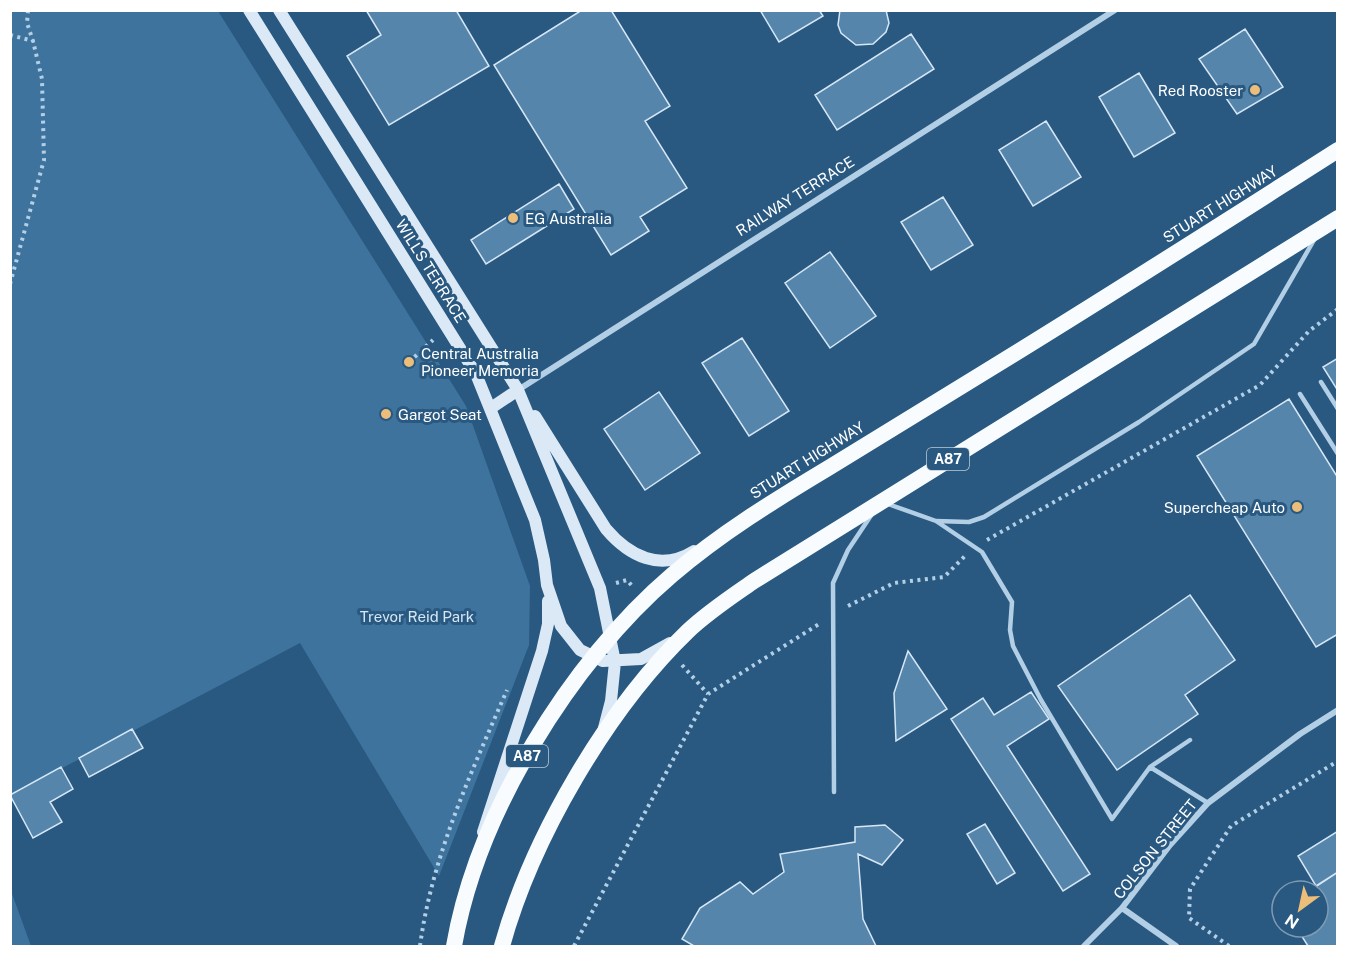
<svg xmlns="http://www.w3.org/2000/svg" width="1348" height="957" font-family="'Public Sans',sans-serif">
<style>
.green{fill:#3e739e}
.building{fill:#5685ab;stroke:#d5e7f5;stroke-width:1.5}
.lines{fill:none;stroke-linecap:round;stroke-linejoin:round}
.path{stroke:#b2cfe6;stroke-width:4;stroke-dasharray:3 4.5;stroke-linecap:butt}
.service{stroke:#b2cfe6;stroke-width:4.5}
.minor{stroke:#b2cfe6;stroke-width:6}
.secondary{stroke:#dbe9f6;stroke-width:12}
.trunk{stroke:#f8fcfe;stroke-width:16}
.poi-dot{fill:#ecbe79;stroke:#295981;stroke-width:2}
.labels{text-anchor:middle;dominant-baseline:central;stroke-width:6;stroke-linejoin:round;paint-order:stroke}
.shield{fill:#295981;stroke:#bfcdd9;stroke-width:1.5}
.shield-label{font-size:14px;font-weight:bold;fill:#fff}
.poi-label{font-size:15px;fill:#fff;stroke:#295981;text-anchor:start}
.street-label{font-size:15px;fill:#fff;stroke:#295981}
.park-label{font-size:15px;fill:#d5e7f5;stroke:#295981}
</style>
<rect width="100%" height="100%" fill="#295981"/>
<path class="green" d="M11,11H218L466,406L530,586L529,645L439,876L300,643L11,795Z
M11,891L31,946H11Z"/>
<path class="building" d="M366,10H456L489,66L389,125L347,56L381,35Z
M582,10H611L670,106L645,121L687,188L640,217L649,231L611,255L494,65Z
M760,10H819L823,16L779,42Z
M840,10H886L889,23L886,32L873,44L856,45L841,33L838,25Z
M1245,29L1283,87L1237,114L1199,59Z
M911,34L934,69L837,130L815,95Z
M1139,73L1175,133L1134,157L1099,97Z
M1046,121L1081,177L1033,206L999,150Z
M559,184L574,209L486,264L471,240Z
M943,197L973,245L931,270L901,222Z
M830,252L876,316L830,348L785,283Z
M742,338L789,411L749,436L702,363Z
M1338,358V391L1323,367Z
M659,392L700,453L645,490L604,429Z
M1289,399L1338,478V634L1316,647L1197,456Z
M1190,595L1235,660L1185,695L1198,714L1117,770L1058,686Z
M908,651L947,709L896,741L894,693Z
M1031,692L1049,719L1007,746L1090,874L1063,891L951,719L983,698L994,715Z
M132,729L143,748L89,777L79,758Z
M61,767L73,789L50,802L62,822L33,838L10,795Z
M985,824L1015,873L997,884L967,834Z
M885,825L903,840L882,865L858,854L863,919L876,946H694L682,939L700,908L740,882L753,894L784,872L780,854L855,842V827Z
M1338,831V872L1316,886L1298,856Z
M1338,872V946H1308L1296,927H1318V891H1309Z"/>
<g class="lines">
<path class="path" d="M10,35L33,41L27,23L28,10
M10,284L44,160L42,79L33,41
M409,362L433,340
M987,540L1260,385L1309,331L1338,309
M616,583L627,580L632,586
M848,606L894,583L944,577L965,556
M682,665L708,694
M420,946C432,856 471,773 507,690
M574,946L708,694L819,624
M1229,946L1189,918L1190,889L1231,826L1338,761"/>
<path class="service" d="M1321,382L1338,409
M1300,394L1338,454
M888,504L936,521L982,552L1012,602L1010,630L1013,646L1041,700L1112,819L1150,767
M936,521L969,522L984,517L1139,422L1254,344L1314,240
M1190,740L1150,767L1208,803
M834,792L833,583L848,550L872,514"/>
<path class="minor" d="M518,390L1115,10
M1122,908L1176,946
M1084,946L1122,908L1170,845L1208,803L1300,734L1338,710"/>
<path class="secondary" d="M249,10L476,374L535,520L544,560L547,585L561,626L580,650L603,661L641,659L670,643
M279,10L518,390L600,588L615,662L611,701L604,728
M491,408L518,390
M535,416L606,529C629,556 660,572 694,551
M483,832L542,651L548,624V601"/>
<path class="trunk" d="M454,946C477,814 570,662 672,575C721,533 775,500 830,467C884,434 938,401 993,367C1109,296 1223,223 1338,150
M502,946C532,838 607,709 688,631C708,612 731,597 754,581L1338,218"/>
</g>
<g class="poi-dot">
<circle cx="1255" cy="90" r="6"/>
<circle cx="513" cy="218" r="6"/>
<circle cx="409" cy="362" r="6"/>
<circle cx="386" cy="414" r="6"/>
<circle cx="1297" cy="507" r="6"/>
</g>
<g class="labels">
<g class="shield">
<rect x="927" y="448" width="42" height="22" rx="4.5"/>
<rect x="506" y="745" width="42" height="22" rx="4.5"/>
</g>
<g class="shield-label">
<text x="948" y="459">A87</text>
<text x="527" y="756">A87</text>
</g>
<g class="poi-label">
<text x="1243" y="90" text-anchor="end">Red Rooster</text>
<text x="525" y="218">EG Australia</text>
<text x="421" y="353">Central Australia<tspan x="421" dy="17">Pioneer Memoria</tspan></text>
<text x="398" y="414">Gargot Seat</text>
<text x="1285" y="507" text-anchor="end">Supercheap Auto</text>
</g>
<g class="street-label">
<text transform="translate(795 196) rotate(-32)">RAILWAY TERRACE</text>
<text transform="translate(1220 204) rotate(-32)">STUART HIGHWAY</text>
<text transform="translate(431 271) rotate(58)">WILLS TERRACE</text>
<text transform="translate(807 460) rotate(-32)">STUART HIGHWAY</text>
<text transform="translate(1155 849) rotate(-51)">COLSON STREET</text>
</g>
<g class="park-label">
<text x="417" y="616">Trevor Reid Park</text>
</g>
</g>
<rect width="1348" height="957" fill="none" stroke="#ffffff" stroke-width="24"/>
<g transform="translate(1300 909) rotate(213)"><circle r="28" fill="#295981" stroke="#7f9bb3" stroke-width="1.5"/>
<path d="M0-4.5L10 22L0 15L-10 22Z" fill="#ecbe79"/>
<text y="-9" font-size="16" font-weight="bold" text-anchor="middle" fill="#ffffff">N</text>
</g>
</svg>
